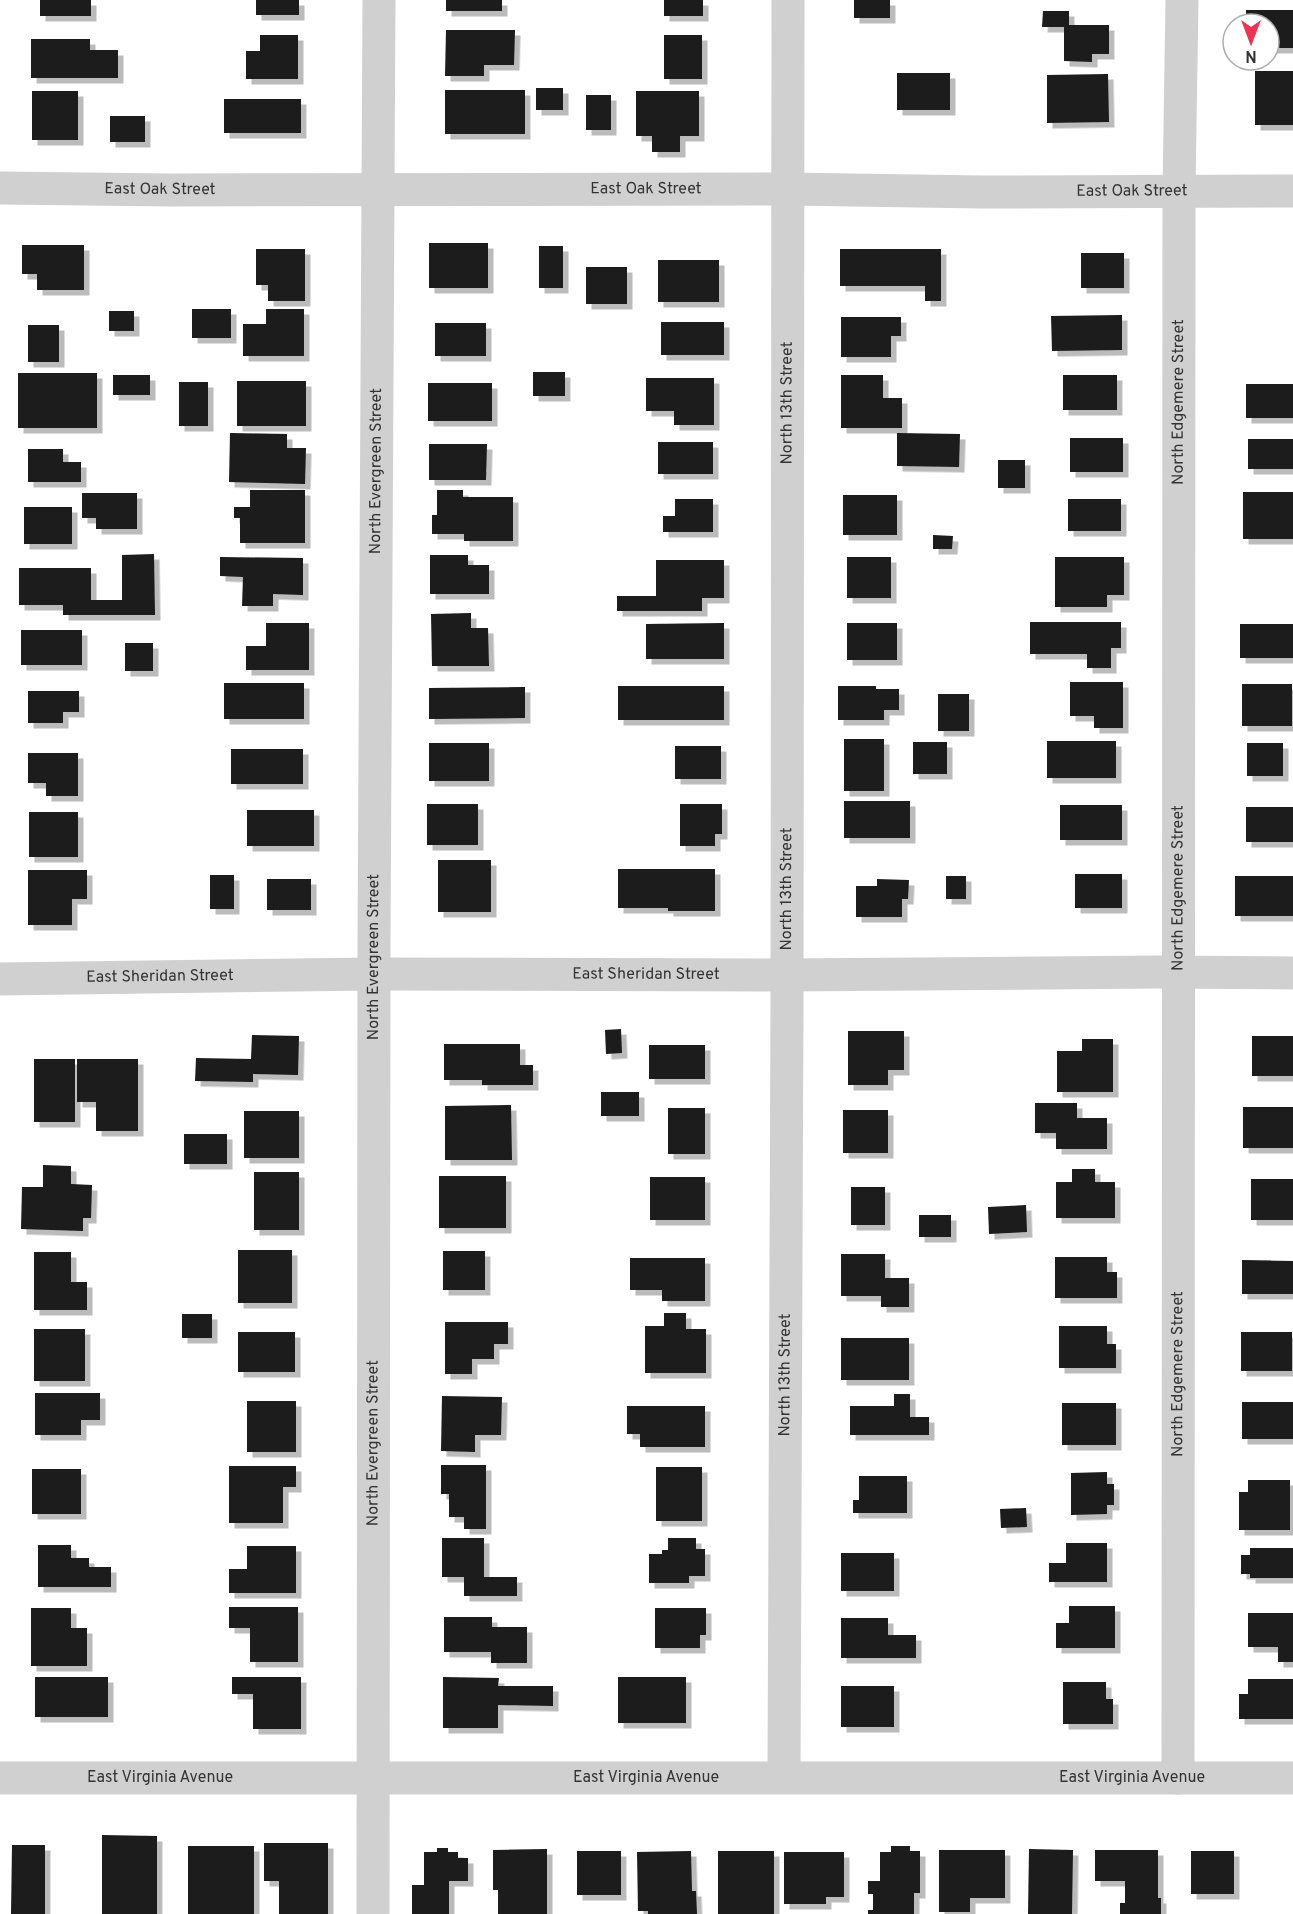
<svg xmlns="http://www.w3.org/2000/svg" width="1293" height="1914" font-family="Overpass,sans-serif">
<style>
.building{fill:#1a1a1a;filter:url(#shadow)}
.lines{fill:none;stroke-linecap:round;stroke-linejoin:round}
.minor{stroke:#d0d0d0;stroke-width:33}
.labels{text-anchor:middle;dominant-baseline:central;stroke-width:6;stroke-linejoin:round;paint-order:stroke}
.street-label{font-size:16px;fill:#333;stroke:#fff}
</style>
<defs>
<filter id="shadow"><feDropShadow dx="5.5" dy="5.5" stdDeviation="0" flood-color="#0004"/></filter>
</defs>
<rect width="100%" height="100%" fill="#fff"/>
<path class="building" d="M40,0H91V16H40Z
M256,0H299V15H256Z
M446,0H502V11H446Z
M664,0H703V16H664Z
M854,0H890V18H854Z
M1246,10H1293V48H1269V24H1246Z
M1043,11H1069V25H1109V54H1092V62L1064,61V27H1042Z
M446,30H515L514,65H484V76H445Z
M260,35H298V79H246V51H260Z
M664,35H702V79H664Z
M31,39H90V50H118V78H31Z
M1255,71H1293V125H1255Z
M897,73H950V110H897Z
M1108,74L1109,122L1047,123V75Z
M536,88H563V110H536Z
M445,90H525V134H445Z
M32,91H78V140H32Z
M636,91H699V136H680V152H652V136H636Z
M586,95H611V130H586Z
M224,99H301V133H224Z
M110,116H145V142H110Z
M429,243H488V288H429Z
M22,245H84V290H37V274H22Z
M539,246H563V288H539Z
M256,249H305V301H268V285H256Z
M840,249H941V301H925V286H840Z
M1081,253H1124V288H1081Z
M658,260H719V302H658Z
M586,267H627V304H586Z
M192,309H231V338H192Z
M266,309H304V356H243V324H266Z
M109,311H134V331H109Z
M1122,315V350L1052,351L1051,316Z
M841,317H901V336H891V357H841Z
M661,322H724V355H661Z
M435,323H486V356H435Z
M28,325H59V362H28Z
M533,372H565V396H533Z
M18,373H97V428H18Z
M113,375H150V395H113Z
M841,375H883V398H902V428H841Z
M1063,375H1117V410H1063Z
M646,378H714V425H674V411H646Z
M237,381H306V426H237Z
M179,382H208V426H179Z
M428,383H492V421H428Z
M1246,384H1293V418H1246Z
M230,433L287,434V448H306L305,484L229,482Z
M897,433L960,434L959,467L897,466Z
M1070,438H1123V472H1070Z
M1248,439H1293V469H1248Z
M658,442H713V474H658Z
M429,444H487L486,480H429Z
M28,449H63V462H81V482H28Z
M998,460H1025V488H998Z
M250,490H305V543H240V518H234V507H250Z
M437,490H463V497H513V541H464V534H432V515H437Z
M1243,492H1293V539H1243Z
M82,493H137V529H96V518H82Z
M843,495H897V535H843Z
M675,499H713V532H663V516H675Z
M1068,499H1121V531H1068Z
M24,507H72V544H24Z
M933,535L953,536L952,549H933Z
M154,554L155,615H63V605H19V568H91V600H122V555Z
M430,555H468V565H489V594H430Z
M220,557L303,558V595L273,594V606H242L243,577L220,576Z
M847,557H891V598H847Z
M1055,557H1124V595H1107V607H1055Z
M656,560H724V598H702V611H617V596H656Z
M471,613V628H488L489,666H432L431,614Z
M1030,622H1121V648H1111V668H1087V654H1030Z
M266,623H309V670H246V646H266Z
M724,623V659H646V624Z
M847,623H897V660H847Z
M1240,624H1293V658H1240Z
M21,630H82V665H21Z
M125,643H153V671H125Z
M1070,682H1123V728H1094V716H1070Z
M224,683H304V719H224Z
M1242,684H1292V726H1242Z
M618,686H724V720H618Z
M838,686H876V689H899V710H884V720H838Z
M525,687V718L429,719V688Z
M28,691H79V712H63V723H28Z
M938,694H969V731H938Z
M844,739H884V791H844Z
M1047,741H1116V778H1047Z
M913,742H947V774H913Z
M429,743H489V781H429Z
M1247,743H1283V776H1247Z
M675,746H721V779H675Z
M231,749H303V784H231Z
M28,753H78V796H46V783H28Z
M844,801H910V838H844Z
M427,804H478V845H427Z
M680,804H722V834H715V846H680Z
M1060,805H1122V840H1060Z
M1246,807H1293V842H1246Z
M247,810H314V846H247Z
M29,812H78V857H29Z
M438,860H491V912H438Z
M618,869H715V911H668V908H618Z
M28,870H87V899H72V925H28Z
M1075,874H1122V908H1075Z
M210,875H234V909H210Z
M946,876H966V899H946Z
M1235,876H1293V916H1235Z
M267,879H311V910H267Z
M877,879L909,880L908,899H902V917H856V886H877Z
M621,1029L622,1053L606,1054L605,1030Z
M848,1031H904V1070H888V1085H848Z
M252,1035L299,1036L298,1075L253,1074V1082L195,1081L196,1058L251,1059Z
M1252,1036H1293V1076H1252Z
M1082,1039H1113V1092H1057V1051H1082Z
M444,1044H520V1065H533V1085H482V1080H444Z
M649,1045H705V1079H649Z
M34,1059H75V1122H34Z
M77,1059H138V1131H96V1102H77Z
M601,1092H639V1116H601Z
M1035,1103H1077V1118H1107V1149H1056V1133H1035Z
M511,1105L512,1160H445V1106Z
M1243,1107H1293V1148H1243Z
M668,1108H705V1154H668Z
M843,1110H888V1153H843Z
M244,1111H299V1158H244Z
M184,1134H227V1164H184Z
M43,1165L71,1166V1184L92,1185L91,1218H83V1231L21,1229L22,1187H43Z
M1072,1169H1095V1182H1115V1218H1056V1182H1072Z
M254,1172H299V1230H254Z
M439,1176H506V1228H439Z
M650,1177H705V1220H650Z
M1251,1179H1293V1220H1251Z
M851,1187H885V1225H851Z
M1026,1205L1027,1232L989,1234L988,1207Z
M919,1215H951V1237H919Z
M238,1250H292V1303H238Z
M443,1251H485V1290H443Z
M34,1252H71V1282H87V1310H34Z
M841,1254H885V1278H909V1307H881V1296H841Z
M1055,1257H1107V1272H1117V1298H1055Z
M630,1258H705V1301H662V1290H630Z
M1242,1260L1293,1261V1294H1242Z
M664,1313H686V1329H706V1373H645V1326H664Z
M182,1314H212V1338H182Z
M445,1322H508V1344H494V1359H472V1374H445Z
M1059,1326H1107V1344H1116V1368H1059Z
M34,1329H85V1381H34Z
M238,1332H295V1372H238Z
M1241,1332H1292V1371H1241Z
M841,1338H909V1380H841Z
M35,1393H100V1420H81V1435H35Z
M894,1394H910V1417H929V1435H850V1406H894Z
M442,1396L502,1397L501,1435H475V1452L441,1451Z
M247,1401H296V1452H247Z
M1242,1402H1293V1439H1242Z
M1062,1403H1116V1445H1062Z
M627,1406H705V1447H640V1434H627Z
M441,1465H486V1529H464V1517H449V1494H441Z
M229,1466H296V1487H283V1523H229Z
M656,1467H702V1521H656Z
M32,1469H81V1514H32Z
M1107,1472V1484H1114V1505H1107V1514L1071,1515V1473Z
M859,1476H907V1513H853V1500H859Z
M1248,1480H1290V1530H1239V1492H1248Z
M1026,1508L1027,1527L1001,1528L1000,1509Z
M442,1538H484V1577H517V1596H464V1577H442Z
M668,1538H696V1549H705V1576H689V1583H649V1554H662V1550H668Z
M1066,1543H1107V1582H1049V1563H1066Z
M38,1545H71V1558H89V1567H111V1587H38Z
M247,1546H296V1593H229V1569H247Z
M1250,1548H1293V1578H1250V1574H1241V1555H1250Z
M841,1553H894V1591H841Z
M1069,1606H1115V1648H1056V1623H1069Z
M229,1607H298V1662H250V1628H229Z
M31,1608H71V1628H87V1666H31Z
M655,1608H706V1635H700V1648H655Z
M1248,1613H1293V1662H1278V1647H1248Z
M444,1617H492V1627H527V1663H491V1652H444Z
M841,1618H888V1635H916V1658H841Z
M35,1677H108V1717H35Z
M232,1677H301V1729H253V1694H232Z
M443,1677L499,1678L498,1686H553V1706L498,1705V1728H443Z
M618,1677H686V1723H618Z
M1248,1679H1293V1719H1239V1694H1248Z
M1063,1682H1106V1699H1113V1724H1063Z
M841,1686H894V1727H841Z
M102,1835L157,1836V1914H102Z
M264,1843H328V1914H279V1881H264Z
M12,1845H45V1914H11Z
M188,1846H254V1914H188Z
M891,1846H910V1851H920V1893H914V1914H868V1910H873V1894H868V1881H880V1852H891Z
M437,1848H448V1852H458V1858H468V1881H449V1914H412V1885H424V1852H437Z
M547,1849V1914H498V1890H493V1850Z
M1029,1849L1073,1850L1072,1914H1028Z
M939,1850H1005V1898H970V1912H939Z
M1095,1850H1158V1898H1161V1914H1120V1903H1125V1881H1095Z
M577,1851H621V1895H577Z
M691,1851L692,1891H696L697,1914H648V1911H638L637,1852Z
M718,1851H774V1914H718Z
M1191,1851H1234V1894H1191Z
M784,1852H844V1897H826V1904H784Z"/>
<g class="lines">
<g class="minor">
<path id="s1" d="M0,188L170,190L787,189L983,192L1293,191"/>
<path id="s2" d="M0,979L374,974L787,975L1157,972L1293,973"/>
<path id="s3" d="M784,1777L787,1002L788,0"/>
<path id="s4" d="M0,1778H1293"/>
<path id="s5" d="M1178,1778L1179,190L1182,0"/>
<path id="s6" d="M373,1914L374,943L379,0"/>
</g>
</g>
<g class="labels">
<g class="street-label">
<text stroke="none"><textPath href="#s1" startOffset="160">East Oak Street</textPath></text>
<text stroke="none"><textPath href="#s1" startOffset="646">East Oak Street</textPath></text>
<text stroke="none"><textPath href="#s1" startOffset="1132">East Oak Street</textPath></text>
<text stroke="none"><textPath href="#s3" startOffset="1374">North 13th Street</textPath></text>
<text stroke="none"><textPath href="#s5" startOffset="1376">North Edgemere Street</textPath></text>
<text stroke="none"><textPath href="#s6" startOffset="1443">North Evergreen Street</textPath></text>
<text stroke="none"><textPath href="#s3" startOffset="888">North 13th Street</textPath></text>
<text stroke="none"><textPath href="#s5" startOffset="890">North Edgemere Street</textPath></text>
<text stroke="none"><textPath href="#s6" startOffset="957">North Evergreen Street</textPath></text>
<text stroke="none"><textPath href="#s2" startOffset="646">East Sheridan Street</textPath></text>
<text stroke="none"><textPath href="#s2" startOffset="160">East Sheridan Street</textPath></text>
<text stroke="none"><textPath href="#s3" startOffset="402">North 13th Street</textPath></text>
<text stroke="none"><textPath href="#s5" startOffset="404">North Edgemere Street</textPath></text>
<text stroke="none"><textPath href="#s6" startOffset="471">North Evergreen Street</textPath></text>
<text stroke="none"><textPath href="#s4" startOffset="646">East Virginia Avenue</textPath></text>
<text stroke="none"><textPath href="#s4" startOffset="160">East Virginia Avenue</textPath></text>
<text stroke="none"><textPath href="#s4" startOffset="1132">East Virginia Avenue</textPath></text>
</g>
</g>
<g transform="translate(1251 42) rotate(180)"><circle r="28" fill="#ffffff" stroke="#adadad" stroke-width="1.5"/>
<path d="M0-4.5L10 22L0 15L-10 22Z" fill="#ed3252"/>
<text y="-9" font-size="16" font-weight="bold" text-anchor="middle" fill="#333333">N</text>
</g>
</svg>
